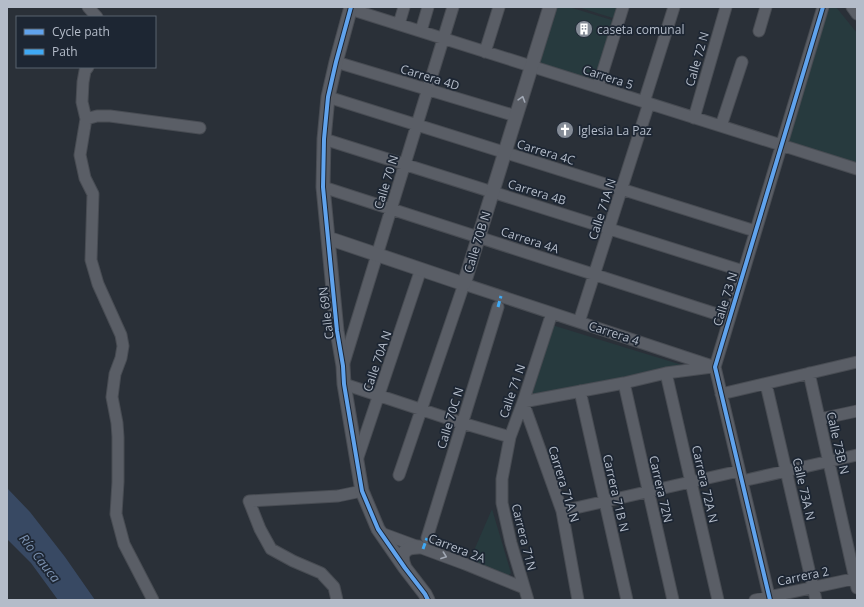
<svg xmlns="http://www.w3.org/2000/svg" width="864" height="607" font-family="'Open Sans',sans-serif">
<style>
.green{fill:#273a3e}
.water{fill:#384963}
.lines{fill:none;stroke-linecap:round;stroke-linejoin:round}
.minor-casing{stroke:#484c53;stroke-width:13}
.tertiary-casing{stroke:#484c53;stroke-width:15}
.minor{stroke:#5a5e66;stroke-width:11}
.tertiary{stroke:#5a5e66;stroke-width:13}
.quiet{stroke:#3fa9f5;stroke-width:3;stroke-dasharray:6 3;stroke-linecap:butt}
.cycleway-casing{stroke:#1d2633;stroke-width:6}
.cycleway{stroke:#60a3ed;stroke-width:4}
.oneway{stroke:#a2a9b5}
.labels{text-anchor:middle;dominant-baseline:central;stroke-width:3.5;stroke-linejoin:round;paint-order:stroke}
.poi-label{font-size:12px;fill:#b4bcc9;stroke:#1d2633;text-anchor:start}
.street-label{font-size:12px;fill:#b4bcc9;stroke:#1d2633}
.water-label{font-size:13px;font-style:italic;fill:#7c92b1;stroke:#1d2633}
</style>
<rect width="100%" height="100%" fill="#2a3038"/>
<path class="green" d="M556,7H569L615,21L595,84L538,65Z
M578,7H623L619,20Z
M830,7H836L857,33V169L781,145Z
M552,325L682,365L530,396Z
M492,509L511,573L507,577L469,562Z"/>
<path class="water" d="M7,488L30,512L65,557L95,600H58L31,563L7,539Z"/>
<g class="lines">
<g class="minor-casing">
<path id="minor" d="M88,7L97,17
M852,7L857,14
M350,9L857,169
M399,24L404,7
M421,31L428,7
M759,31L766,7
M485,52L499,7
M336,62L516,116
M88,67L85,71L83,82L82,102L86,119L80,155L85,178L93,194L91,260L98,284L121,335L123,346L121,358L115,374L112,397L117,423L118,437V482L116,514L124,544L153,600
M598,87L623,7
M328,97L755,231
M644,102L674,7
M694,118L726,7
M86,119L97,116H110L200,128
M721,126L742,62
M324,139L743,271
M323,187L729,318
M579,322L649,103
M343,366L453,7
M666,373L718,600
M809,373L857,588
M624,383L673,600
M344,384L462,423L510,437
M766,384L816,600
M580,391L627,600
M721,394L857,362
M820,419L857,411
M357,460L421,269
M399,475L464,284L715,367
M742,481L857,455
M562,511L739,471
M381,533L465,564L524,588
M427,538L498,307
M337,600L334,587L321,573L293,561L271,549L260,529L249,501L338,496L362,491
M528,600L511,543L502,503V479L510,437L523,402L552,313
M578,600L562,511L523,402L624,383L666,373L712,367
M755,600L857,578
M770,600L715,367L823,7"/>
</g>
<g class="tertiary-casing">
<path id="tertiary" d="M351,7L336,62L328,97L324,139L323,187L337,331L343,366L344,384L362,491L378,529L405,568L425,594L428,600
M328,238L464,284L550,7
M405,568C399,554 404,547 419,547"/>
</g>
<use href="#minor" class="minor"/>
<use href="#tertiary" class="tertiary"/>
<path class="quiet" d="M498,307L501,296
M423,549L427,538"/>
<g class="cycleway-casing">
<path id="cycleway" d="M351,7L336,62L328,97L324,139L323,187L337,331L343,366L344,384L362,491L378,529L405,568L425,594L428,600
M770,600L715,367L823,7"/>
</g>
<use href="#cycleway" class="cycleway"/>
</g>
<defs><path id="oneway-chevron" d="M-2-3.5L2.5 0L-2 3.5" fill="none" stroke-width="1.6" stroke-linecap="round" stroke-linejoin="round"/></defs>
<g class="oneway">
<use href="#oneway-chevron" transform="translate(522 99) rotate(-73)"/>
<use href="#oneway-chevron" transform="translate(444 556) rotate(20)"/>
</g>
<defs>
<g id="building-disc" transform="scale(0.9)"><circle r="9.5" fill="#848b96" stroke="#1d2633"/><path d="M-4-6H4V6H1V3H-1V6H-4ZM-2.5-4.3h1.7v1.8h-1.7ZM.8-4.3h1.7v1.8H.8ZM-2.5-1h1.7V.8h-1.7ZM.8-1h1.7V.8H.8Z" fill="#fff"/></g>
<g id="church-disc" transform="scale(0.9)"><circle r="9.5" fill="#848b96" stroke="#1d2633"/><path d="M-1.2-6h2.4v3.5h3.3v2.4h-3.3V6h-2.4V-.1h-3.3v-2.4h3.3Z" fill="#fff"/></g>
</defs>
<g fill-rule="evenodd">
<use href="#building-disc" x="584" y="29"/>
<use href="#church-disc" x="565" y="130"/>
</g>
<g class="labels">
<g class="poi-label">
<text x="597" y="29">caseta comunal</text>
<text x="578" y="130">Iglesia La Paz</text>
</g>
<g class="street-label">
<text transform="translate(697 59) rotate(-74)">Calle 72 N</text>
<text transform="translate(430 77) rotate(17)">Carrera 4D</text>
<text transform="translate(608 77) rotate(18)">Carrera 5</text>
<text transform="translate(546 152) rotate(17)">Carrera 4C</text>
<text transform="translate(386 182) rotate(-73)">Calle 70 N</text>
<text transform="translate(537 192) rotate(17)">Carrera 4B</text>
<text transform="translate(602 209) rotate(-72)">Calle 71A N</text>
<text transform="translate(530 240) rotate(18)">Carrera 4A</text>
<text transform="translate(477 242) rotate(-73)">Calle 70B N</text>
<text transform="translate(725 299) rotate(-73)">Calle 73 N</text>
<text transform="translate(326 313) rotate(-97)">Calle 69N</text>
<text transform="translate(614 333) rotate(18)">Carrera 4</text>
<text transform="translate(377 361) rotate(-71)">Calle 70A N</text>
<text transform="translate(512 391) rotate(-71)">Calle 71 N</text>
<text transform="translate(450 418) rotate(-73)">Calle 70C N</text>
<text transform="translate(838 443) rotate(77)">Calle 73B N</text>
<text transform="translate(564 484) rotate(73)">Carrera 71A N</text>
<text transform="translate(705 484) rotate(77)">Carrera 72A N</text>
<text transform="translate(661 489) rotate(77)">Carrera 72N</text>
<text transform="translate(804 489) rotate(77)">Calle 73A N</text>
<text transform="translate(616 493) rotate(77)">Carrera 71B N</text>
<text transform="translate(524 537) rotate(76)">Carrera 71N</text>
<text transform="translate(457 548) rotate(21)">Carrera 2A</text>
<text transform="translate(803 576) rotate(-12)">Carrera 2</text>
</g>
<g class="water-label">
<text transform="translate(40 558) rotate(52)">Río Cauca</text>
</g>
</g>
<rect width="864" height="607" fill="none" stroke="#b4bcc9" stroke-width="16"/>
<rect x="16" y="16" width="140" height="52" fill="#1d2633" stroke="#59626f"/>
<rect x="24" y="29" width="20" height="6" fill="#60a3ed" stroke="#59626f"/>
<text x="52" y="36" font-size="12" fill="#b4bcc9">Cycle path</text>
<rect x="24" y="49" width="20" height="6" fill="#3fa9f5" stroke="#59626f"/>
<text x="52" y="56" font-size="12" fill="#b4bcc9">Path</text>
</svg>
